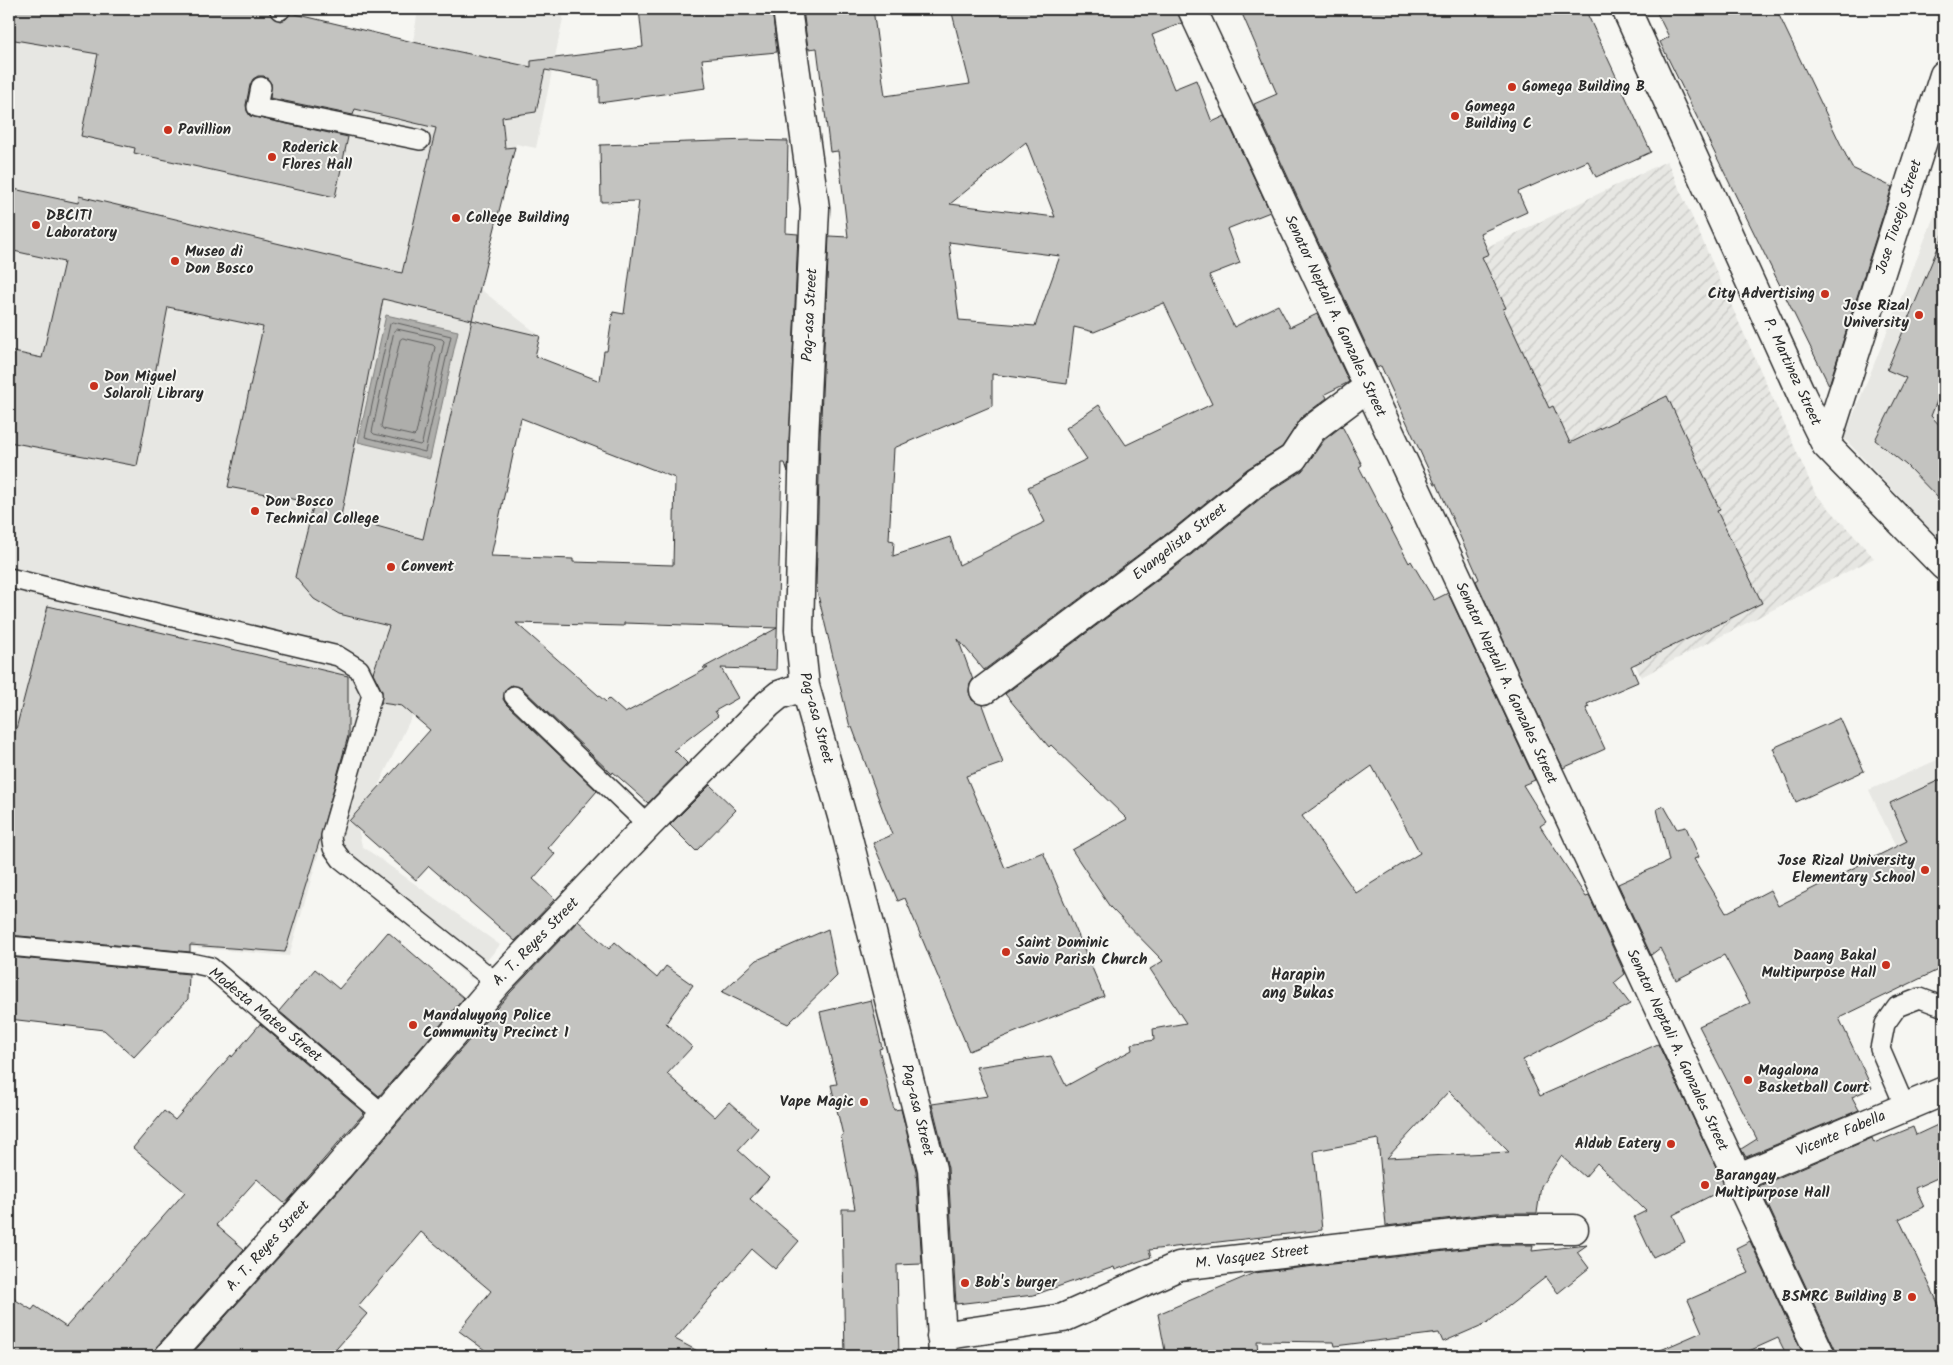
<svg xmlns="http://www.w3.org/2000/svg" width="1953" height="1365" font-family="Kalam,sans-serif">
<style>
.built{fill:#e7e7e3}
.industrial{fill:url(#industrial-furrows)}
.water{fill:#aeaeab;stroke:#7a7a78}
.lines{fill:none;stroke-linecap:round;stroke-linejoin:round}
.shore{stroke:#5f5f5e;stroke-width:1}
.building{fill:#c3c3c0;stroke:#2b2b2b;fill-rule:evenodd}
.lane-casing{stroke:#2b2b2b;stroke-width:22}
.street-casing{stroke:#2b2b2b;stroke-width:31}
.lane{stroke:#f6f6f2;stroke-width:19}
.street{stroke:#f6f6f2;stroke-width:28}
.poi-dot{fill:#c8321e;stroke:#f6f6f2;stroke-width:2}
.labels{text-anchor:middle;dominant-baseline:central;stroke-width:4;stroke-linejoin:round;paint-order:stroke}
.poi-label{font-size:15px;font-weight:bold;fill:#2b2b2b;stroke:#f6f6f2;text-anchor:start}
.street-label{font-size:15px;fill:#2b2b2b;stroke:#f6f6f2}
.neighbourhood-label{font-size:16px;font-weight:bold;fill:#2b2b2b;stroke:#f6f6f2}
</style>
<defs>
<pattern id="industrial-furrows" width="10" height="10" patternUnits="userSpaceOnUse" patternTransform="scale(1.25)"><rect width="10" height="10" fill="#e7e7e3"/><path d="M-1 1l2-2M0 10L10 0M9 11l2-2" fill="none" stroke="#c6c6c3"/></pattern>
</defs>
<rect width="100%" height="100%" fill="#f6f6f2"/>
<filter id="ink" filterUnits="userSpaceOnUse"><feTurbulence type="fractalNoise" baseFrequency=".02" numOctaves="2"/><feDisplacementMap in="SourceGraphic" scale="10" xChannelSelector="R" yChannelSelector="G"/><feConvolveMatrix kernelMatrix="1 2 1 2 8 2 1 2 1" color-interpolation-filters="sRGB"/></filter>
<g filter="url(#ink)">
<path class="built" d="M9,9H275L413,42L418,9H565L536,148L516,144L479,288L540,336L497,529L459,633L409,722L358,828L362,846L500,945L471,979L320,849L289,956L9,931Z
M1944,192V545L1844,438Z
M1944,757V950L1869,790Z"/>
<path class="industrial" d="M1667,161L1815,493L1874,558L1641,677L1456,282L1487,247Z"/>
<path class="water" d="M386,315L458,331L430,459L358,442Z"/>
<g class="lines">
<path class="shore" d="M393,322L451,336L425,452L365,437L390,324Z
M397,329L442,339L444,341L422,443L420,445L374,434L372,432L394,331Z
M403,338L433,345L435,347L416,434L414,436L383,429L381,426L400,340Z"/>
</g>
<path class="building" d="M9,9H269L271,16L280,21L286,19L291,13L413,42L531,67V61L643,47L639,9H772L777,52L702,59L706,88L599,103V80L545,70L536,112L502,117L505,148L515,147L472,320L540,336L535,356L600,381L604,351H607L613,312L624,314L639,201L601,202L600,145L749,140L788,141L786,233L798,234L788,472L785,463H782L776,670L721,668L738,698L715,711L718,716L674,750L687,763L648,803L613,772L612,774L522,688L511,685L506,689L503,699L506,704L597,791L548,848L555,854L533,879L555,899L515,941L429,866L416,880L349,821L430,730L402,706L381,703L382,691L373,673L389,626L339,614L314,599L295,577L314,503L228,487L263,327L168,307L137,466L9,442V351L42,358L64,262L9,250V188L78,203L79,196L402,273L436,128L355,109L353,115L270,98L271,83L264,76H258L253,79L250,85L246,105L247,111L250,116L348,137L335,197L134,153L135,148L81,136L98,54L9,39ZM383,299L472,320L423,539L341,516ZM521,418L675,478L673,565L573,562V559L491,556ZM516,623L624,626V623L777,628L703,668H708L625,713L609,699L606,702Z
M803,9H873L885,96L970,84L951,9H1177L1182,23L1152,35L1174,89L1196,80L1212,122L1225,116L1270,212L1227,229L1240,263L1209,275L1234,327L1278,305L1290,327L1317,314L1349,382L1325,394L1327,398L1302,417L1282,447L1247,469L1173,529L984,670L958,639L973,680L970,684L969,692L972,700L982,705L1003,763L966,776L1005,868L1043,852L1104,996L969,1051L905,898L898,901L873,843L892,835L852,727H850L816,587L820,440L829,236L848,237L838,151L830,152L817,48L808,49ZM1026,142L1055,217L950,204ZM949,242L1060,256L1035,326L959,320ZM1164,303L1212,404L1126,445L1099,405L1066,428L1087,459L1028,487L1045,522L959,565L950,537L893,556L894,541L889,540L894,448L992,406V374L1067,384L1074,327L1094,332Z
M1240,9H1585L1651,152L1596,177L1588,161L1518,192L1527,212L1480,233L1489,254L1482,257L1506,308L1503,309L1549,408L1553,406L1570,443L1667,396L1720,510L1717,511L1762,603L1631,666L1638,682L1587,704L1589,707L1586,708L1605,749L1563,768L1476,581L1479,579L1437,484H1435L1381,366L1377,368L1254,104L1277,94Z
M1655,9H1776L1852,168L1892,187L1829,385L1660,42L1669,37Z
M1944,233V383L1931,416L1944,430V504L1906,465L1875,440L1906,378L1887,370Z
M1342,426L1362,465L1359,467L1409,563L1411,561L1434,600L1448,593L1535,780L1523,785L1546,822L1540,826L1586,897L1589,896L1625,974L1614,983L1630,1004L1523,1060L1540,1096L1658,1044L1726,1188L1673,1215L1685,1242L1653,1257L1634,1217L1646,1211L1597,1163L1585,1177L1561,1156L1541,1186L1537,1213H1495L1386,1226L1378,1139L1314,1151L1322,1230L1149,1250L1151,1257L1115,1270L1114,1267L1034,1295L956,1304L948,1168L932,1104L988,1096L976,1067L1051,1056L1066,1086L1132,1050L1131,1044L1154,1040L1153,1029L1186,1023L1150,969L1163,961L1110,907L1072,850L1127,819L1051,745L1049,747L1005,694L1192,554L1266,494L1302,471L1324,440ZM1372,766L1420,853L1356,893L1302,816ZM1449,1091L1509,1152L1387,1158Z
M48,606L348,676V736L320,839L285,952L190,945V952L9,935V756Z
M1840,718L1864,771L1796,802L1773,748Z
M1944,778V967L1839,1018L1872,1088L1852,1097L1859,1110L1746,1157L1741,1149L1757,1139L1699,1026L1750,1003L1724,955L1676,980L1660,948L1651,955L1618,884L1669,861L1657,809L1664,806L1677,829L1686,827L1699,857L1694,859L1726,913L1770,890L1778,906L1907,841L1890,803Z
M710,785L736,810L696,851L670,825Z
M578,921L609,949L615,942L657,978L666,966L693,985L666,1023L692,1047L667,1074L715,1117L729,1102L758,1128L738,1150L769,1178L750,1199L799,1241L775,1269L752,1249L675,1339L707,1356H493L459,1331L491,1291L421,1232L358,1306L367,1314L330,1356H190L350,1178L509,994Z
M828,929L837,976L788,1024L722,992L757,960Z
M388,932L464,998L379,1096L279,1011L315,969L339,989Z
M9,957L189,974L188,999L134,1057L104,1030L9,1019Z
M871,1000L882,1048L879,1049L894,1110L901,1109L916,1171L922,1264L897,1265L899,1356H845L842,1209H855L841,1136L843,1135L831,1085L837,1084L820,1012Z
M260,1024L364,1113L285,1204L257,1179L216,1225L244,1249L157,1346L154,1356H9V1296L32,1310L35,1306L66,1327L185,1192L133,1148L164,1111L175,1120L231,1055L232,1057Z
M1944,1122V1175L1915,1188L1924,1207L1899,1219L1944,1316V1356H1836L1835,1349L1759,1186L1872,1138L1874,1143L1913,1127L1916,1135Z
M1750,1241L1802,1352L1794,1356H1787L1778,1338L1738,1356H1647L1702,1332L1688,1300L1749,1273L1736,1248Z
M1498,1245H1533L1532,1251L1587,1245L1577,1252L1589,1268L1558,1293L1546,1277L1487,1323L1443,1342L1439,1333L1335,1346L1334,1342L1257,1341L1258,1356H1166L1158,1314L1254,1273Z"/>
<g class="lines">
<g class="lane-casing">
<path id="lane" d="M280,10V9
M261,87L257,107L420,140
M9,578L338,656L359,669L372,695L331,836L333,848L341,859L497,983
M514,696L648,825
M9,946L191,963L210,967L384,1115
M1905,1107L1880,1049L1885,1024L1897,1007L1920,998L1944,1007"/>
</g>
<g class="street-casing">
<path id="street" d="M787,9L815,208L804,439L799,630L805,686L847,834L932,1169L943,1356
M1192,9L1821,1356
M1626,9L1802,396L1826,445L1944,566
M1826,445L1944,75
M984,690L1183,541L1257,481L1293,458L1312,429L1368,387
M1737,1178L1944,1091
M941,1336L1063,1318L1179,1266L1497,1229H1574
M169,1356L338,1168L497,983L648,825L768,704L779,695L805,686"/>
</g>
<use href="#lane" class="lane"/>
<use href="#street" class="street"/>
</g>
</g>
<g class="poi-dot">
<circle cx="1512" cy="87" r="5"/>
<circle cx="1455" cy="116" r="5"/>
<circle cx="168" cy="130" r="5"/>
<circle cx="272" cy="157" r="5"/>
<circle cx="456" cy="218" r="5"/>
<circle cx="36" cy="225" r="5"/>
<circle cx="175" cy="261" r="5"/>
<circle cx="1825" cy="294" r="5"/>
<circle cx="1919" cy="315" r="5"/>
<circle cx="94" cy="386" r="5"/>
<circle cx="255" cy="511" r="5"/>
<circle cx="391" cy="567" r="5"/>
<circle cx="1925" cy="870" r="5"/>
<circle cx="1006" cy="952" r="5"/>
<circle cx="1886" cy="965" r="5"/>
<circle cx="413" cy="1025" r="5"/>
<circle cx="1748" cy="1080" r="5"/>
<circle cx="864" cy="1102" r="5"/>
<circle cx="1671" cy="1144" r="5"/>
<circle cx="1705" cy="1185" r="5"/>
<circle cx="965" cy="1283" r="5"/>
<circle cx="1912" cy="1297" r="5"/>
</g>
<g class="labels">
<g class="poi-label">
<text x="1522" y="87">Gomega Building B</text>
<text x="1465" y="107">Gomega<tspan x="1465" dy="17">Building C</tspan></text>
<text x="178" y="130">Pavillion</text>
<text x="282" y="148">Roderick<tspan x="282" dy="17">Flores Hall</tspan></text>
<text x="46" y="216">DBCITI<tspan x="46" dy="17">Laboratory</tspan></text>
<text x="466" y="218">College Building</text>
<text x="185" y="252">Museo di<tspan x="185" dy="17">Don Bosco</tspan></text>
<text x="1815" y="294" text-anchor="end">City Advertising</text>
<text x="1909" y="306" text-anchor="end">Jose Rizal<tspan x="1909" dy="17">University</tspan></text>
<text x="104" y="377">Don Miguel<tspan x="104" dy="17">Solaroli Library</tspan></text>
<text x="265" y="502">Don Bosco<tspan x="265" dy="17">Technical College</tspan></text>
<text x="401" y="567">Convent</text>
<text x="1915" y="861" text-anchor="end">Jose Rizal University<tspan x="1915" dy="17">Elementary School</tspan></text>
<text x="1016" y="943">Saint Dominic<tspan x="1016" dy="17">Savio Parish Church</tspan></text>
<text x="1876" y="956" text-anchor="end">Daang Bakal<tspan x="1876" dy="17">Multipurpose Hall</tspan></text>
<text x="423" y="1016">Mandaluyong Police<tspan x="423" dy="17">Community Precinct 1</tspan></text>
<text x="1758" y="1071">Magalona<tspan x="1758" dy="17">Basketball Court</tspan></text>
<text x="854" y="1102" text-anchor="end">Vape Magic</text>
<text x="1661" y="1144" text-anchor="end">Aldub Eatery</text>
<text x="1715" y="1176">Barangay<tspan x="1715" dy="17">Multipurpose Hall</tspan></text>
<text x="975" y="1283">Bob's burger</text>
<text x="1902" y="1297" text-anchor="end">BSMRC Building B</text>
</g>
<g class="street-label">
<text transform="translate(1899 217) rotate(-72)">Jose Tiosejo Street</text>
<text transform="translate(810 315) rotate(-87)">Pag-asa Street</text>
<text transform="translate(1335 316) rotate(65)">Senator Neptali A. Gonzales Street</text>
<text transform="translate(1792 372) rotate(65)">P. Martinez Street</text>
<text transform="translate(1180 542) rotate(-38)">Evangelista Street</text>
<text transform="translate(1506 683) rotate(65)">Senator Neptali A. Gonzales Street</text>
<text transform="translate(816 718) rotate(75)">Pag-asa Street</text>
<text transform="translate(536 942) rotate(-46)">A. T. Reyes Street</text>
<text transform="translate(265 1015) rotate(39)">Modesta Mateo Street</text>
<text transform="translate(1677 1050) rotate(65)">Senator Neptali A. Gonzales Street</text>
<text transform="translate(917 1110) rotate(76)">Pag-asa Street</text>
<text transform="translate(1841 1134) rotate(-23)">Vicente Fabella</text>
<text transform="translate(268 1246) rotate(-48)">A. T. Reyes Street</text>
<text transform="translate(1252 1257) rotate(-7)">M. Vasquez Street</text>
</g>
<g class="neighbourhood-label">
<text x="1298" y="975">Harapin<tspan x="1298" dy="18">ang Bukas</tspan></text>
</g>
</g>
<rect width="1953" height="1365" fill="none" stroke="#f6f6f2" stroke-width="30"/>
<rect x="15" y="15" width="1923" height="1335" fill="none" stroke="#2b2b2b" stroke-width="2" filter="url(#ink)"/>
</svg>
